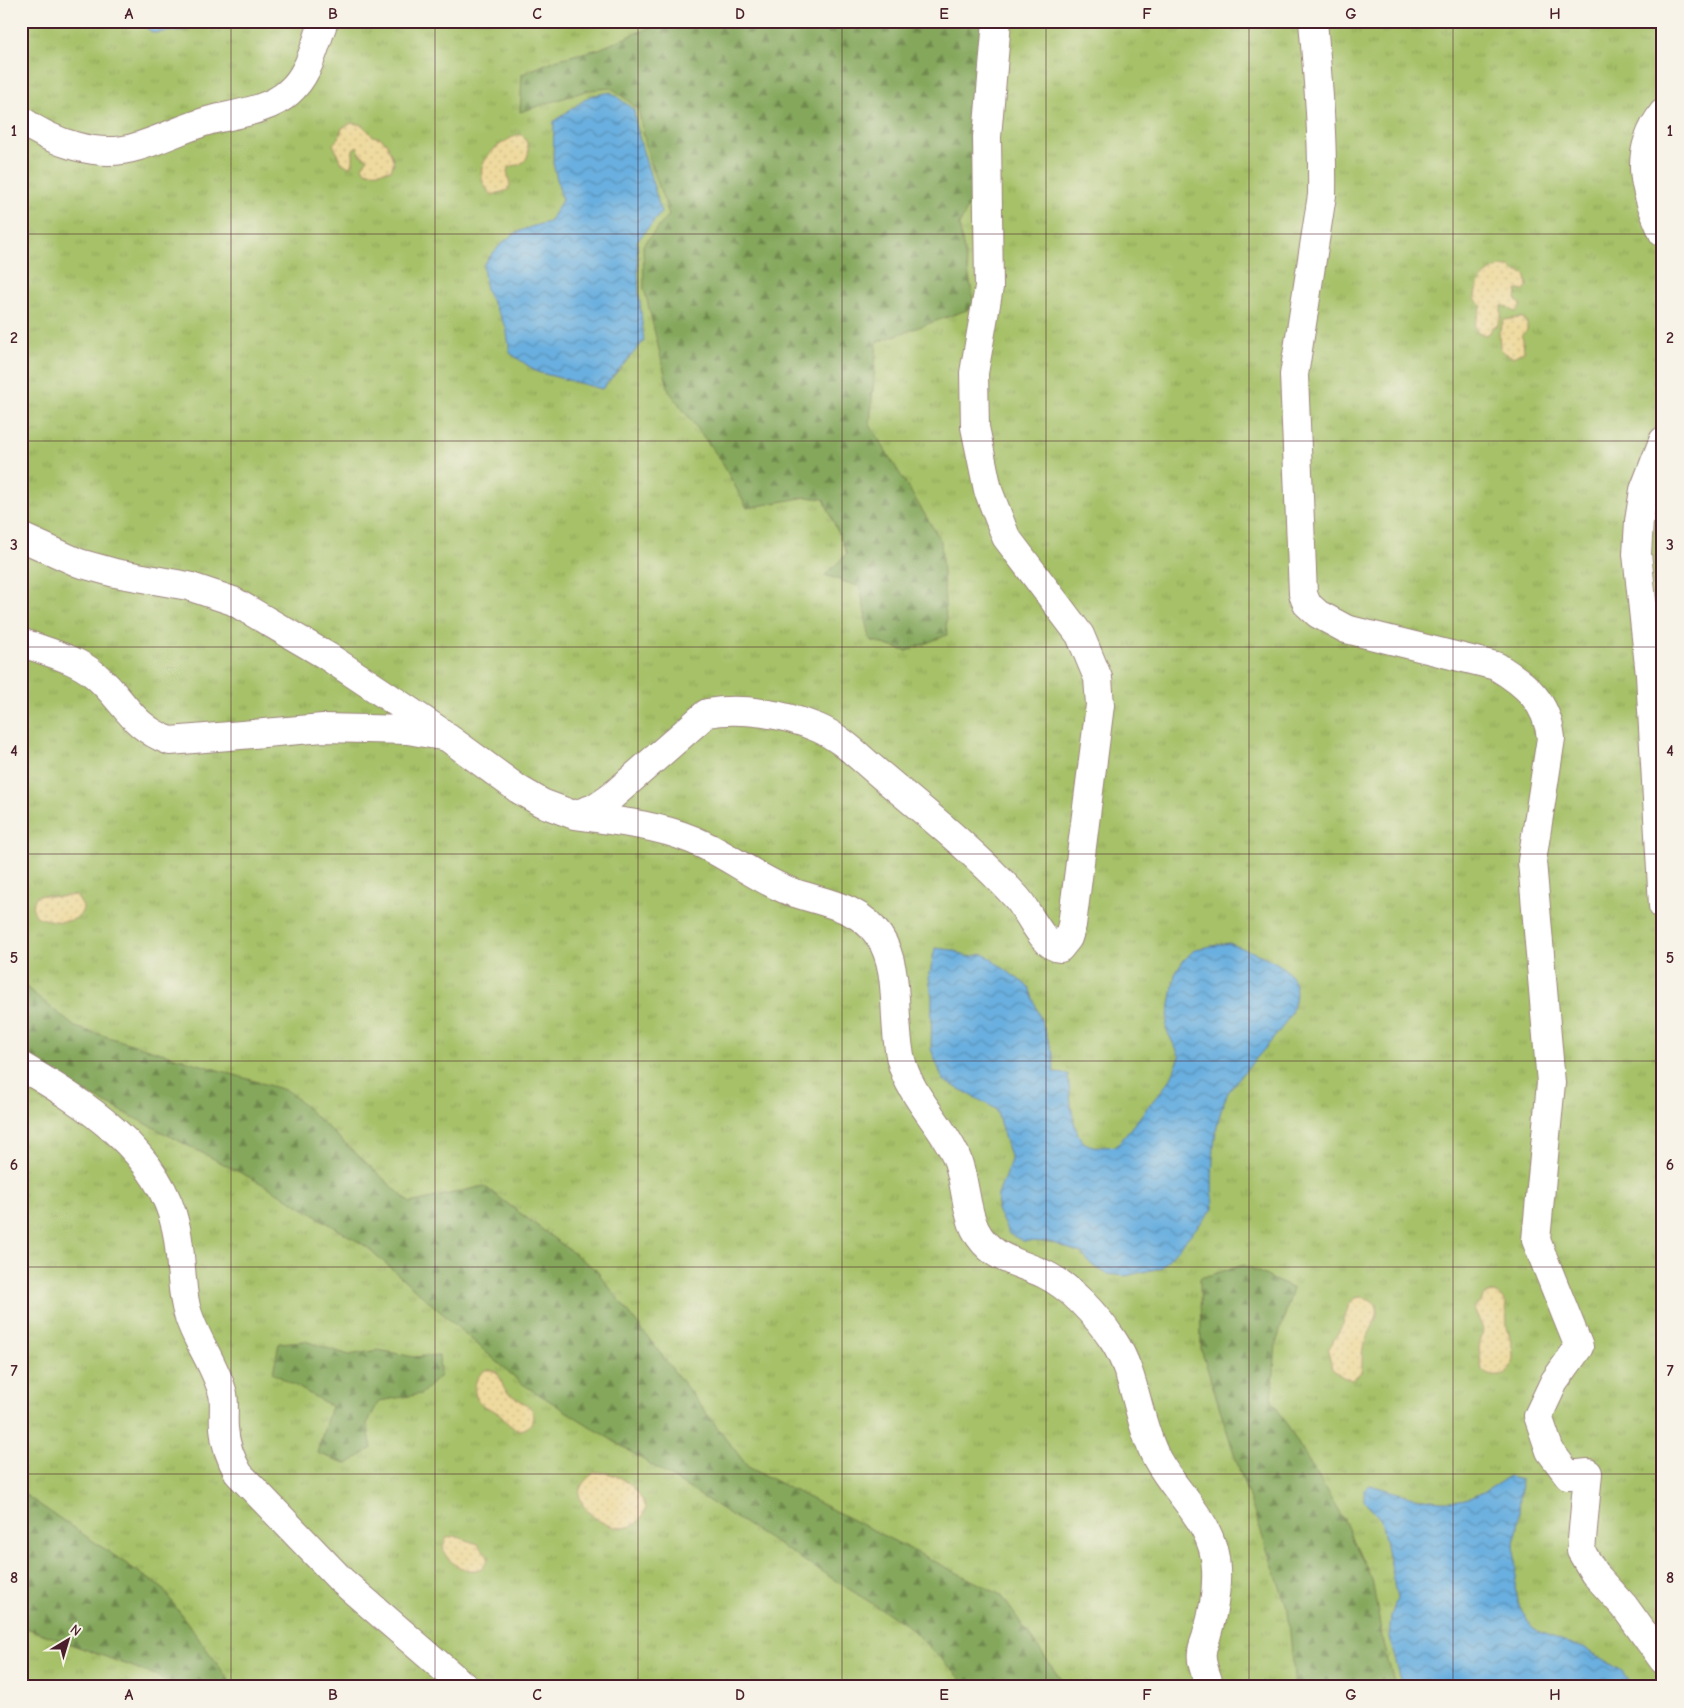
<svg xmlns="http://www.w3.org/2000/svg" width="1684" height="1708" font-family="'Comic Neue',sans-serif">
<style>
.grass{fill:url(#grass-tufts);stroke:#787049}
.forest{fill:url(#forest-firs);stroke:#676344}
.sand{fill:url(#sand-dots);stroke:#9c7c64}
.water{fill:url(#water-waves);stroke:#5a6785}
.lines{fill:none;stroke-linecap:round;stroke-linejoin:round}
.minor-casing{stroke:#9b837c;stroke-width:30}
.minor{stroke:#fff;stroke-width:28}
.grid{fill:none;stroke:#4a1f2b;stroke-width:1;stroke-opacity:0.55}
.neatline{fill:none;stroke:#4a1f2b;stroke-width:2}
.grid-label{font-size:16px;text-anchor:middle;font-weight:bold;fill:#4a1f2b}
</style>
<defs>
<pattern id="grass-tufts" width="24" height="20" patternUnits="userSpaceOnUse" patternTransform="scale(1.25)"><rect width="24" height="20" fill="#a6c167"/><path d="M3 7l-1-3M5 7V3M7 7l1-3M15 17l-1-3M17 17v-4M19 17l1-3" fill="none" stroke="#90a55a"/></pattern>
<pattern id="forest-firs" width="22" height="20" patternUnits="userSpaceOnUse" patternTransform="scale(1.25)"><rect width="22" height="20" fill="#84a75c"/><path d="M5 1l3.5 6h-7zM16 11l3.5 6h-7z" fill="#6e874c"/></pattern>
<pattern id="sand-dots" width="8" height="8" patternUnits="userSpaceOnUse" patternTransform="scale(1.25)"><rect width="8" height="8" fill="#eeda9e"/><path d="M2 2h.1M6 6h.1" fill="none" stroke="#cebb88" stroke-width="1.8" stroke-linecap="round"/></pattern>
<pattern id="water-waves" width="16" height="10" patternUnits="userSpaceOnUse" patternTransform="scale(1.25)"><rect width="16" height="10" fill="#69afdf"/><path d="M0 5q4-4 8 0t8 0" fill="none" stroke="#588eb5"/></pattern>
</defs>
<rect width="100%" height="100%" fill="#f7f3e8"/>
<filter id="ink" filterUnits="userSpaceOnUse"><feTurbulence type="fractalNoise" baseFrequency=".02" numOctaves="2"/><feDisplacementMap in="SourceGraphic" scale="10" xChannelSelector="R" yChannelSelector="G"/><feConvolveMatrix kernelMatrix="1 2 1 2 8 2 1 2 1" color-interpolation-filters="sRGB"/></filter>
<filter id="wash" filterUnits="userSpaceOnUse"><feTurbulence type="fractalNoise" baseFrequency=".0096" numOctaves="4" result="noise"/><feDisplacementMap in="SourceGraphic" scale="20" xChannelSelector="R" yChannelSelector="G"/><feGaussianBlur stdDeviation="1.12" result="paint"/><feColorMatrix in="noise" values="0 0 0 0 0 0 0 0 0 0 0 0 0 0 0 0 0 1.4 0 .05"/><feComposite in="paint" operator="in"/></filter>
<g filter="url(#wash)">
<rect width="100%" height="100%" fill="#ece7cd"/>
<path class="grass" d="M21,21H1663V1687H21Z"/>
<path class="forest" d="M665,21H983L982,180L959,225L975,307L877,342L870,425L941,541L947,635L906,651L870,640L860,587L825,575L847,554L824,499L806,497L747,508L720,459L669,391L644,288L643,245L669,215L648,155L638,109L612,88L589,90L520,112L522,74L558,59L599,49Z
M21,983L75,1027L288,1091L410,1203L484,1186L596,1270L748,1467L1001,1595L1066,1687H969L908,1626L521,1383L367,1247L270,1188L75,1087L21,1053Z
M1244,1265L1293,1289L1276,1344L1272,1400L1344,1520L1372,1580L1384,1648L1396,1687H1295L1288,1610L1239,1469L1201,1349L1200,1278Z
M305,1341L349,1355L378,1350L414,1357L439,1355L440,1376L421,1394L379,1401L367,1424L372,1448L348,1464L317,1453L331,1406L273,1373L279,1343Z
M21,1492L162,1588L234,1687H171L158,1676L21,1626Z"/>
<path class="sand" d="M352,123L362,125L373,136L381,138L387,144L394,162L391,170C382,171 374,174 365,171L362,166L368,159L360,154L357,146L353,149V164L349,167L341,162L333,144L339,138L342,128Z
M518,135H522C529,143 532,156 522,163C518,166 514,165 509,167L507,171L510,185L508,190L492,195C466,169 493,145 518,135Z
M1510,267L1514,271L1525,274L1528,286L1524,290H1517L1516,301L1521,304L1520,308L1515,312L1504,305L1501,307V317L1497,326L1492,327L1490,333L1484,335L1477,331L1474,326L1482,306L1475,299C1475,281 1491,264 1510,267Z
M1519,318H1523L1527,323V330L1521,336L1523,339L1524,351L1513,357L1505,353L1500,348L1499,332L1504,320Z
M40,895L59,897L76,895L83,907C81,927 49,922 36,916L32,906L36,897Z
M1494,1293C1512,1301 1504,1316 1508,1331C1512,1347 1518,1361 1505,1375C1496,1377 1488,1377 1482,1370L1479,1348L1483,1329L1474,1308L1481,1302L1484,1295Z
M1360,1297C1394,1301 1368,1331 1364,1344C1361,1353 1363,1363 1361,1372L1352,1380L1343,1377L1332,1369L1328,1350L1343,1324L1349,1304L1355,1298Z
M485,1370C505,1368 498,1386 508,1393C516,1399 525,1402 532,1409C534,1420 532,1428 520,1430C508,1427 506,1420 498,1413C493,1409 485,1408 480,1403C471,1393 474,1378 485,1370Z
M595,1472C619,1472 637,1485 646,1508C632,1552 573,1512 580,1490C582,1482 589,1477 595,1472Z
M455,1536L478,1544L488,1556C486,1587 429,1561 447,1538Z"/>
<path class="water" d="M137,21H190L187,30L153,33Z
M611,92L634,110C638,145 653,178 661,213L637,241L639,293L644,341L602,389L537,372L510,353L506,327L486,291L483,265C507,236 512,231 549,222L562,200L553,163L554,121L590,96Z
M1229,943C1246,950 1267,956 1281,966C1331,1004 1241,1063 1226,1097C1212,1128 1211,1176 1213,1209L1161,1268L1125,1276L1107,1274L1092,1265L1081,1253L1050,1242L1023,1241L1009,1234L997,1210L998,1195L1011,1160L996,1109L943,1080L931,1049L932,998L929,977L935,948L953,950L967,957L984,954L1029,987L1053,1053L1054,1073L1068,1074C1070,1091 1071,1133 1085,1143C1093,1148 1107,1147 1116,1146L1170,1080L1180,1057L1166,1029L1175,974L1183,961L1195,949Z
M1509,1477L1521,1480L1518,1528L1513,1546L1517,1568L1515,1588L1520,1608L1531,1625L1539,1632L1586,1649L1622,1671L1633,1687H1403L1389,1637L1391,1616L1397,1599L1381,1520L1364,1500V1490L1370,1485C1403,1494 1441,1509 1475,1496C1487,1491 1498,1483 1509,1477Z"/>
</g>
<g filter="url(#ink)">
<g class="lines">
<g class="minor-casing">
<path id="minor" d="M1313,21C1318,80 1323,137 1322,195L1294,375L1303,594L1307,604L1318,614L1346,629L1496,666C1526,684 1547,702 1551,738L1532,861L1551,1083L1536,1240L1579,1347L1554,1382L1538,1416L1550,1451L1568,1475L1588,1473L1581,1551L1594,1573L1624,1606L1663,1660
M1663,113C1632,154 1644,190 1663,233
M21,120C51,142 98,159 136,147C161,140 185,127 211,120C236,114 270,110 289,92C310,74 314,46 324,21
M1663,441L1644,490L1639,521L1637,554L1650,675L1663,906
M21,537L79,563L115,573L188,586L233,601L327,656L441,732
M21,642C46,652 75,658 95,675C125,700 130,726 170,741L323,728L408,730L447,737L518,789L542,803L574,815L597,807L610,798L707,713C742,707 785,714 818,728C842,738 862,760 882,776C928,815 976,853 1017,898C1028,910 1043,947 1060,948L1068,938L1072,925L1100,705L1098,678L1080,635L1006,537L988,490L975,427L974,373L989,287L987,137L997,21
M575,815C619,822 664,825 704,845C733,859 760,880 789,891C822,903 858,905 879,936C902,970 891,1020 901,1060C910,1096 939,1121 955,1154C966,1177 964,1206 975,1229C990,1259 1016,1261 1044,1274C1071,1287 1096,1315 1113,1340C1137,1376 1137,1421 1157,1459C1177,1496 1215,1523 1216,1569C1217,1590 1213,1614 1207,1634C1206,1640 1202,1646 1202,1652C1200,1663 1207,1676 1210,1687
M21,1066C85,1104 159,1150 176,1228C182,1254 180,1281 186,1307C193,1337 215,1363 223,1394C225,1404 223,1417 224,1428C225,1444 231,1460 239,1474L341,1580L465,1687"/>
</g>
<use href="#minor" class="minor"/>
</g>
</g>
<path class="grid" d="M231,21V1687M435,21V1687M638,21V1687M842,21V1687M1046,21V1687M1249,21V1687M1453,21V1687M21,234H1663M21,441H1663M21,647H1663M21,854H1663M21,1061H1663M21,1267H1663M21,1474H1663"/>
<rect width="1684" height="1708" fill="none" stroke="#f7f3e8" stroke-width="55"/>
<g transform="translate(68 1640) rotate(38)" stroke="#f7f3e8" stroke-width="4" paint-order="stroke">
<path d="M0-4L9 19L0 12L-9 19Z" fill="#4a1f2b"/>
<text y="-8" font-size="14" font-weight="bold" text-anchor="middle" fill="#4a1f2b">N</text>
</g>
<rect x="28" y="28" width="1628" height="1652" class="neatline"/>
<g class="grid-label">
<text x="129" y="19">A</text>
<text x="333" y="19">B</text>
<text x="537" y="19">C</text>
<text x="740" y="19">D</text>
<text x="944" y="19">E</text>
<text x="1147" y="19">F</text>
<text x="1351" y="19">G</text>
<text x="1555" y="19">H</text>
<text x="14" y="136">1</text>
<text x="1670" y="136">1</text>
<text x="14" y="343">2</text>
<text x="1670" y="343">2</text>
<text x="14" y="550">3</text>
<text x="1670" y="550">3</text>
<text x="14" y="756">4</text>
<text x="1670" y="756">4</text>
<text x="14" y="963">5</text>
<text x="1670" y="963">5</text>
<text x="14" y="1170">6</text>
<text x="1670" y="1170">6</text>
<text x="14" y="1376">7</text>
<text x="1670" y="1376">7</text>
<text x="14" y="1583">8</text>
<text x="1670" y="1583">8</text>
<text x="129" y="1700">A</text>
<text x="333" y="1700">B</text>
<text x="537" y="1700">C</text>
<text x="740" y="1700">D</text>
<text x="944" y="1700">E</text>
<text x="1147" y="1700">F</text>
<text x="1351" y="1700">G</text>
<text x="1555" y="1700">H</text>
</g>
</svg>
